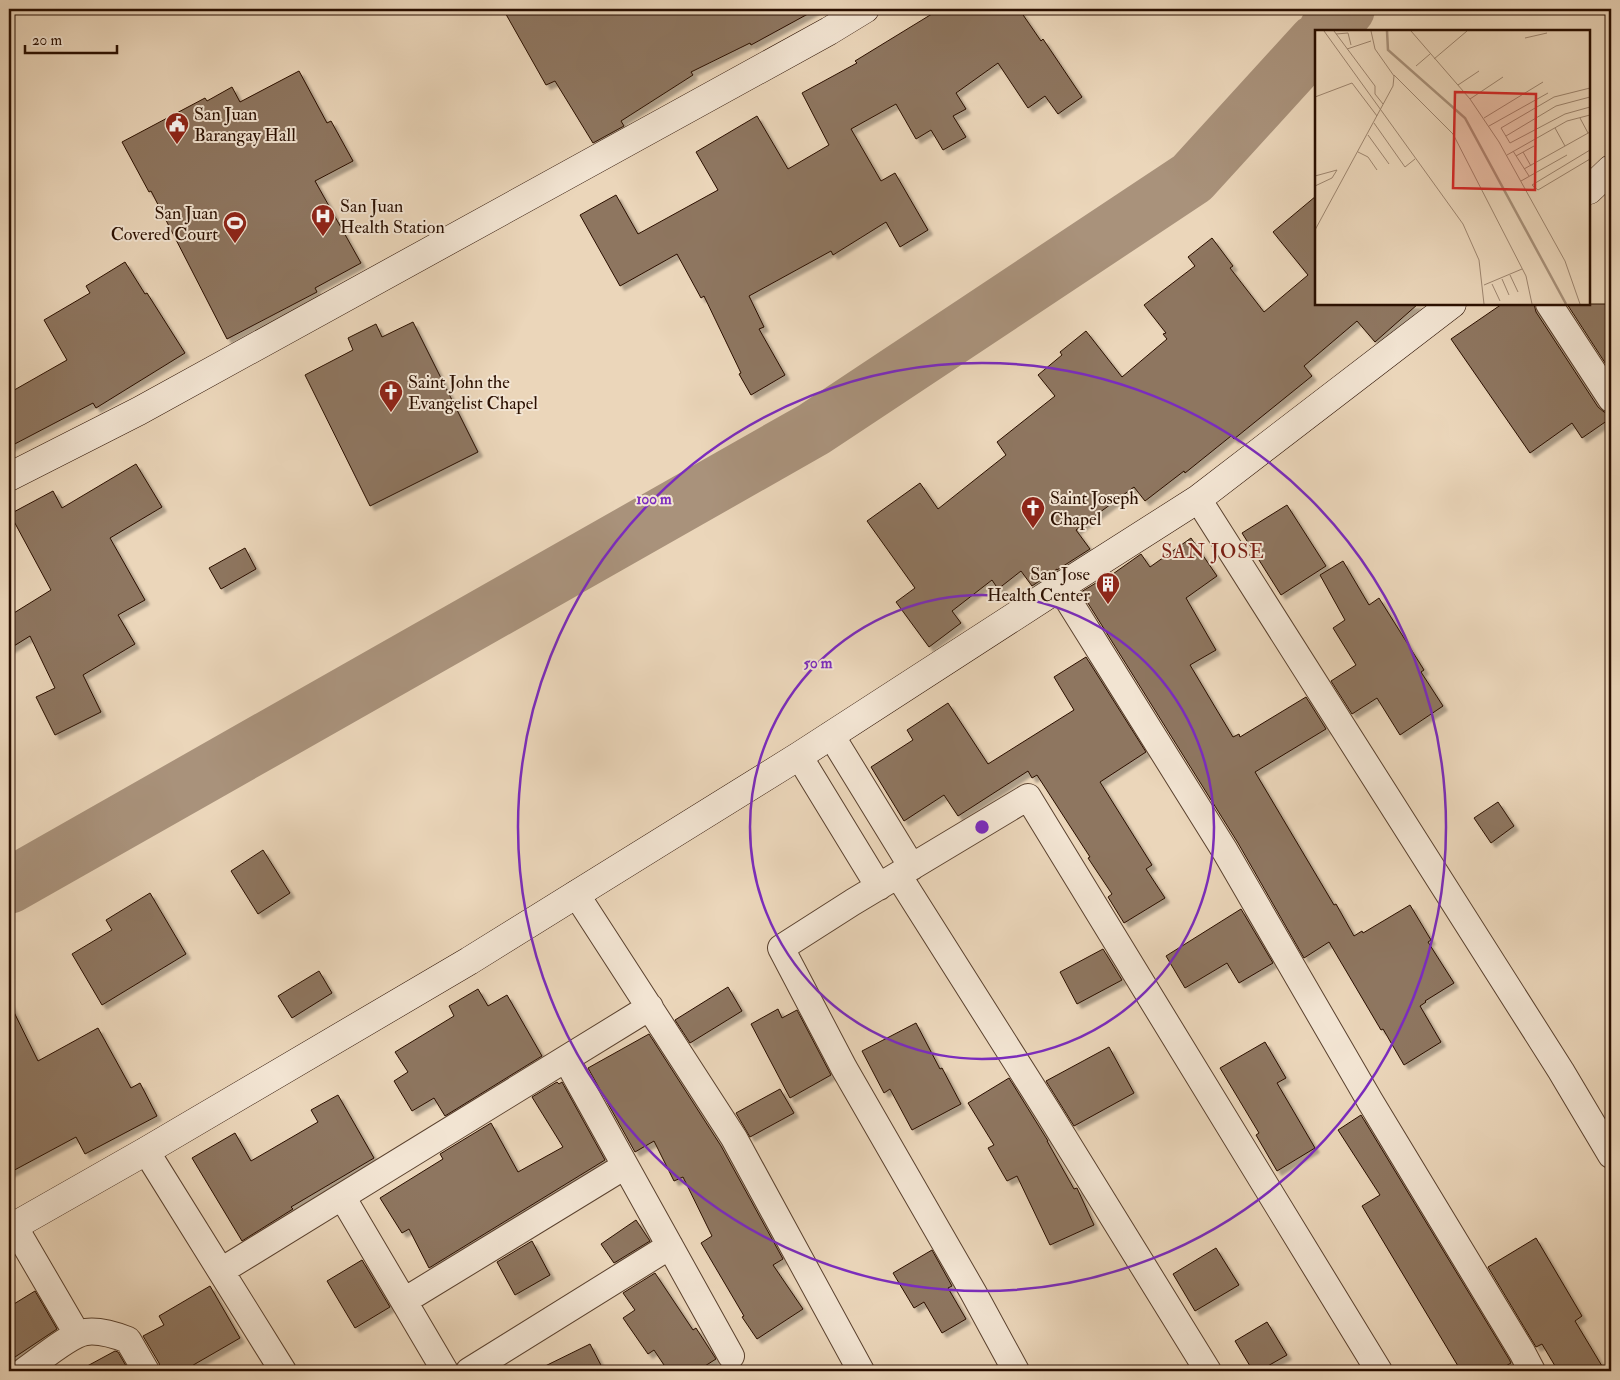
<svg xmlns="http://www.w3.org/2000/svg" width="1620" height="1380" font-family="'IM FELL Double Pica',serif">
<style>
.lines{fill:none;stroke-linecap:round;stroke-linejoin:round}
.river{stroke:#a9927b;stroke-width:56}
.building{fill:#8e7661;stroke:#2a0f00;filter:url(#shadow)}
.street-casing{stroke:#5a412e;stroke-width:28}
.secondary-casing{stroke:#2a0f00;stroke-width:29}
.street{stroke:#f2e4d2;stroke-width:26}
.secondary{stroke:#f2e4d2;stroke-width:28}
.ring{fill:none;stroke:#7b2cbf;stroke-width:2.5}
.labels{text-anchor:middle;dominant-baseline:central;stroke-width:4;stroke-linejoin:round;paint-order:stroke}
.poi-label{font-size:18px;fill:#2a0f00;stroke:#f2e4d2;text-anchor:start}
.quarter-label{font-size:20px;letter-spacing:1px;fill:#7a1f14;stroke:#f2e4d2}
.inset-river{fill:none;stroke:#a9927b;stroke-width:2.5}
.inset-road{fill:none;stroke:#9e8670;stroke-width:1}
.view{fill:#d62828;fill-opacity:0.15;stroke:#d62828;stroke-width:2.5}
.inset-edge{fill:none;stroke:#2a0f00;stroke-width:2.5}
.centre{fill:#7b2cbf;stroke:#f2e4d2;stroke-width:2.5}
.ring-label{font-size:15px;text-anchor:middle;font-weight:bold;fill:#7b2cbf;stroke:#f2e4d2;stroke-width:4;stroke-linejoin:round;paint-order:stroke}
</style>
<defs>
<filter id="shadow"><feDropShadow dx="4.5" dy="4.5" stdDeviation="1" flood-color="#0004"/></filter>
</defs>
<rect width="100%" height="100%" fill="#ebd6ba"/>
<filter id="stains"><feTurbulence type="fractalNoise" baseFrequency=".004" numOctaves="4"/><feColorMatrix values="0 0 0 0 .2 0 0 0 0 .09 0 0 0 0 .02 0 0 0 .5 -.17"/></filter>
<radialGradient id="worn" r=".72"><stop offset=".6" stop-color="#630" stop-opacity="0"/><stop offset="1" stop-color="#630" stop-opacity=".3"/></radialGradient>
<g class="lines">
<path class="river" d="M1326,31L1347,9
M9,886L814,429L1192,178L1316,42"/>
</g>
<path class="building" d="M503,9H817L751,45L750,43L691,72L693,75L621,121L624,126L593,143L555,81L546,85Z
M940,9H1019L1041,41L1043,39L1082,97L1058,114L1045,96L1028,108L998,63L956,93L966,109L953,116L966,137L943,150L931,130L916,139L896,104L851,129L881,181L895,173L928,230L900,247L886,222L833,255L831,251L749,296L764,327L759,329L785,375L751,395L739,374L741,373L704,296L701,298L677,254L620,286L580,215L616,195L638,234L718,190L696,152L757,116L788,169L829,145L802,93L857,63L855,61Z
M299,71L327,123L331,121L353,161L315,181L361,263L315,288L317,292L227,339L151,191L149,192L122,142L205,98L207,101L232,87L240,102Z
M1316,196V304H1418L1375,342L1357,321L1304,366L1312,376L1234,439L1231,436L1185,473L1184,471L1145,501L1134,487L1076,530L1090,549L1057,570V569L1032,586L1021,571L998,589L992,580L952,611L961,623L929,647L896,602L915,588L867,521L920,483L938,509L1006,455L997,442L1055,396L1038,375L1062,355L1060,352L1086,331L1122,377L1167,339L1163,334L1166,333L1144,305L1195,266L1188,257L1212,238L1233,266L1230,268L1264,312L1308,275L1273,232Z
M125,262L145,294L147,293L185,353L96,408L93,403L9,447V393L67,360L44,320L90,293L86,286Z
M1502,304H1534L1536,312L1598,407L1604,412L1611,414V418L1582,438L1572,423L1530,453L1451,339Z
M1567,304H1611V372Z
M413,322L478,452L370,506L305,375L353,350L348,338L376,324L382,337Z
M136,464L162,507L110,538L145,600L118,615L135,644L83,675L101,712L55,735L36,697L55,688L30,636L9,649V616L51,590L10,514L53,491L62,508Z
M1287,505L1326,566L1281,595L1242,533Z
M1191,538L1217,576L1186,598L1216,650L1190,665L1215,707L1233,737L1239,734L1240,737L1306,697L1326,729L1255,772L1334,905L1336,904L1354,936L1362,931L1363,933L1410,905L1431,940L1428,942L1454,983L1425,1001L1426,1002L1420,1006L1441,1042L1404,1065L1383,1029L1381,1030L1329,942L1304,958L1238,843L1081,592L1109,575L1110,576L1141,554L1150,567Z
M245,548L256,569L221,589L209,568Z
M1343,561L1369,605L1379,598L1424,670L1421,672L1443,706L1400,735L1377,698L1352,714L1331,681L1356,665L1333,628L1345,620L1320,575Z
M1086,657L1146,752L1100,782L1152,865L1146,869L1165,898L1124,923L1108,897L1112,894L1088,858L1090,857L1037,775L1032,778L1028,771L958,816L944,795L904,821L871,767L913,740L907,730L948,703L988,764L1074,710L1054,677Z
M1498,802L1514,826L1491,843L1474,818Z
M263,850L290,893L258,914L231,871Z
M150,893L186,954L102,1005L72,954L112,930L106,920Z
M1241,909L1273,963L1239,983L1227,963L1185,988L1166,956Z
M1103,949L1122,980L1077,1004L1060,972Z
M319,971L332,993L292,1018L278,996Z
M728,987L742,1011L690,1043L675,1020Z
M478,989L488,1006L507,995L542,1056L445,1116L434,1098L412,1111L394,1081L408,1072L395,1052L454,1016L449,1006Z
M9,1002L38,1061L98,1028L131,1088L140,1083L157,1116L85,1154L76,1137L9,1173Z
M778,1009L782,1018L797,1010L831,1075L790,1098L751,1024Z
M916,1023L940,1069L942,1068L961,1104L912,1130L890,1089L884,1093L862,1051Z
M649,1034L721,1146L783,1259L773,1265L803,1309L757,1339L742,1317L744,1316L701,1243L712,1236L683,1177L674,1181L654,1141L635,1152L588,1068Z
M1265,1042L1286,1078L1277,1083L1315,1148L1277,1171L1256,1135L1259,1133L1220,1068Z
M1109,1047L1134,1093L1074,1126L1046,1081Z
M1009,1078L1048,1141H1047L1074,1189L1077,1188L1094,1225L1050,1245L1017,1176L1007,1181L988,1148L994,1145L968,1103Z
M557,1082L559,1084L562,1082L605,1160L429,1268L409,1229L402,1233L380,1198L443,1159L440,1154L491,1123L518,1172L563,1147L532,1097Z
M780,1089L794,1113L750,1137L736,1113Z
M338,1095L374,1158L291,1207L293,1209L242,1241L192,1158L235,1133L251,1161L318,1122L311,1110Z
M1361,1115L1509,1359L1511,1363L1497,1371H1461L1362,1206L1380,1195L1338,1130Z
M636,1220L650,1241L614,1263L601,1244Z
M1536,1238L1582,1316L1575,1321L1605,1371H1558L1542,1344L1536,1347L1488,1267Z
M532,1241L550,1275L515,1295L497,1262Z
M1216,1248L1239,1285L1195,1311L1173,1274Z
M932,1250L952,1286L948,1288L966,1319L942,1333L924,1302L914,1308L893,1273Z
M362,1260L390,1307L355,1328L327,1281Z
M655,1273L693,1330L696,1328L716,1359L697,1371H668L654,1350L648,1354L623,1318L635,1310L623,1293Z
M210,1286L240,1338L183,1371H161L159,1363L143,1336L164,1325L159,1316Z
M35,1291L57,1329L9,1361V1307Z
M1267,1322L1287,1355L1259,1371H1253L1235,1341Z
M590,1344L604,1371H535Z
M115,1351L118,1352L129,1371H78Z"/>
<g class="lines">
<g class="street-casing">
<path id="street" d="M1549,304L1611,399
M1198,499L1561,1071L1611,1155
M1060,587L1225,851L1370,1101L1522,1352L1532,1371
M831,735L912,867
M799,756L879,887
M898,875L1048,1112L1208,1371
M576,894L734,1138L861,1371
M566,1059L731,1356
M146,1151L283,1371
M343,1198L445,1371
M14,1226L77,1334
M221,1271L650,1007
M404,1301L625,1166
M24,1371C39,1361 70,1334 86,1332C100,1330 115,1335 128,1340L146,1371
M469,1371L670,1246
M1016,1371L973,1292L844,1068L781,948L853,902L1028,797L1379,1371"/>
</g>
<g class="secondary-casing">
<path id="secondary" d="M1589,190L1611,169
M9,477L139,411L829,31L865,9
M9,1229L146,1151L469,961L799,756L1060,587L1198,499L1452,304"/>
</g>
<use href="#street" class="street"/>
<use href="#secondary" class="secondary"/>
</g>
<g class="ring">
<circle cx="982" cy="827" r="232"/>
<circle cx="982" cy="827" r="464"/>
</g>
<defs>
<g id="civic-pin" transform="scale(1.25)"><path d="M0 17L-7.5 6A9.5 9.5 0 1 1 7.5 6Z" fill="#8f2418" stroke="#f2e4d2"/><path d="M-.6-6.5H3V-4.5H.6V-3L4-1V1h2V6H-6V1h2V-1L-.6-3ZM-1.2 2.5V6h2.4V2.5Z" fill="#fff"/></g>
<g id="hospital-pin" transform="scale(1.25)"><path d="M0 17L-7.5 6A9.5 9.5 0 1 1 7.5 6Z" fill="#8f2418" stroke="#f2e4d2"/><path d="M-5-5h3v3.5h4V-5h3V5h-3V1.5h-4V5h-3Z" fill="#fff"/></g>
<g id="stadium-pin" transform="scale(1.25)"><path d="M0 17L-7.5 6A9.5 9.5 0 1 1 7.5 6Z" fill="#8f2418" stroke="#f2e4d2"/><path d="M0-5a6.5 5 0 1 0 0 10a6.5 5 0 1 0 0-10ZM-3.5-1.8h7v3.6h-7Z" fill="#fff"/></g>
<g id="church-pin" transform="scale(1.25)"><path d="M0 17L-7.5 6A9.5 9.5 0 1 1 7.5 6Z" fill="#8f2418" stroke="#f2e4d2"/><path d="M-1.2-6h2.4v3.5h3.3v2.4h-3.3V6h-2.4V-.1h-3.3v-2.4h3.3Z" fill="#fff"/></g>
<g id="building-pin" transform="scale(1.25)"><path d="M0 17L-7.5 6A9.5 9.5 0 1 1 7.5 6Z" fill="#8f2418" stroke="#f2e4d2"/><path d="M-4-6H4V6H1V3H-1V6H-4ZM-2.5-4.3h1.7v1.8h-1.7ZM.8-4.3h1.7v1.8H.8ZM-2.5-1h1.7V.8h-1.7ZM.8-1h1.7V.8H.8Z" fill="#fff"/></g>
</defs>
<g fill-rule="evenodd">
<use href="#civic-pin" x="177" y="124"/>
<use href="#hospital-pin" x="323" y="216"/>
<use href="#stadium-pin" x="235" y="223"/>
<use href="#church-pin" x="391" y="392"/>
<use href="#church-pin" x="1033" y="508"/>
<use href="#building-pin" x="1108" y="584"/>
</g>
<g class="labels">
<g class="poi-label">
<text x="194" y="114">San Juan<tspan x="194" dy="21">Barangay Hall</tspan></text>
<text x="340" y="206">San Juan<tspan x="340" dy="21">Health Station</tspan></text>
<text x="218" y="213" text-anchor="end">San Juan<tspan x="218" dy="21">Covered Court</tspan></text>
<text x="408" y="382">Saint John the<tspan x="408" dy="21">Evangelist Chapel</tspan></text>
<text x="1050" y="498">Saint Joseph<tspan x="1050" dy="21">Chapel</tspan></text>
<text x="1090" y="574" text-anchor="end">San Jose<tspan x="1090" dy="21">Health Center</tspan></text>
</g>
<g class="quarter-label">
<text x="1213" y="551">SAN JOSE</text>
</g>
</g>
<g transform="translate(1315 30)">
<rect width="275" height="275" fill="#ebd6ba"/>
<path class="inset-river" d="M72,1L73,20L150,88L251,274"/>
<path class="inset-road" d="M9,1L148,194L164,230L169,274M19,1L60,56V64L68,74M96,1L155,69L184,112L250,231L265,274M21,4L33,3L36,15M210,8L232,3M32,19L56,11M119,29L152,1M101,36L115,24M79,45L138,104L211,246L217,274M143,55L164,41M275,58L239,67L186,98L195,113L250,84L275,77M0,67L37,53L62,86M155,69L188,47M169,88L228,52M265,88L273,103M59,93L90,137L100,129M174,96L233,63M240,98L250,116M53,105L74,134M191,106L241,76L275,67M275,120L217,155L223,160L275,129M198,121L214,146M43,122L53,127L62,140M208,122L216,136M192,125L252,91L275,85M201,126L219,116M209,139L275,102M0,146L22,140L17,148L0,156M206,151L252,125M0,200L78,56L79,46L60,19L56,1M195,245L203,262M187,249L194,265M177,254L185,271M169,255L207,239"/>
<path class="view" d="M140,62L221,64L220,160L138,158Z"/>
<rect width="275" height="275" class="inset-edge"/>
</g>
<circle cx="982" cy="827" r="8" class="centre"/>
<g class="ring-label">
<text x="654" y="504">100 m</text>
<text x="818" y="668">50 m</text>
</g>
<rect width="1620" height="1380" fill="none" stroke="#ebd6ba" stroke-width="30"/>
<rect x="10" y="10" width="1600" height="1360" fill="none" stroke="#2a0f00" stroke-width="2.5"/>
<rect x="15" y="15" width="1590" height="1350" fill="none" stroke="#2a0f00"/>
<path d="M25 45v8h92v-8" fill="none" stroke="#2a0f00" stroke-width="2.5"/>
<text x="32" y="45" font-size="15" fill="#2a0f00" stroke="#f2e4d2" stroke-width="4" paint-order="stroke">20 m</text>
<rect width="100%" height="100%" filter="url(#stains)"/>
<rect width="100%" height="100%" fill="url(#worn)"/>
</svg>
